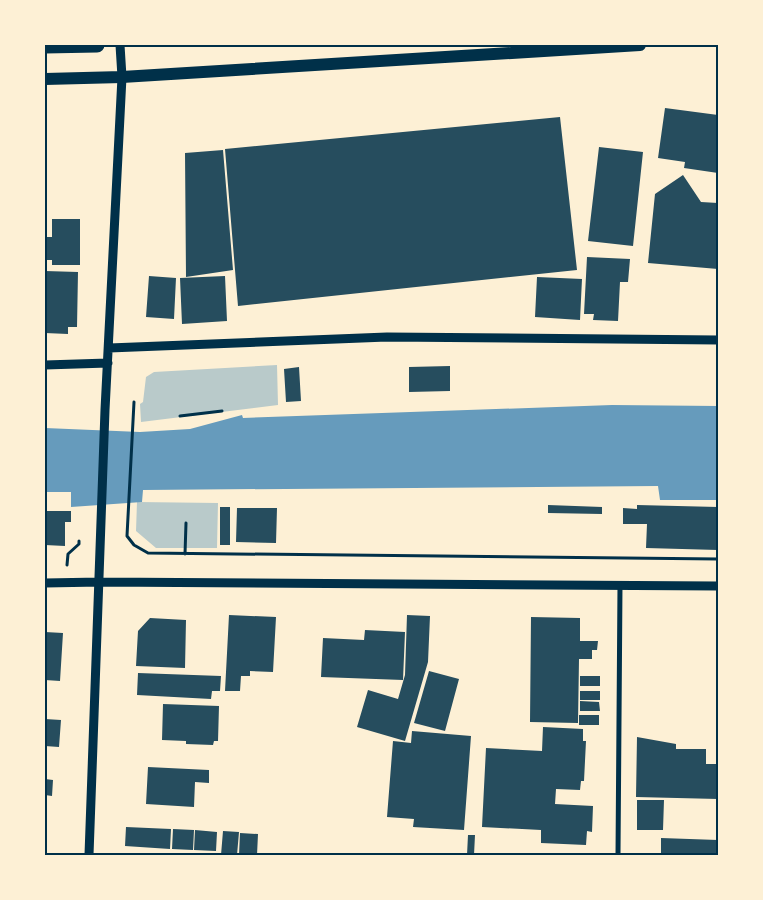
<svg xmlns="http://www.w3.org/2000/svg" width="763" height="900" font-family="'Golos Text',sans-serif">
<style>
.green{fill:#b9caca}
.water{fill:#669bbc}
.building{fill:#264d5e}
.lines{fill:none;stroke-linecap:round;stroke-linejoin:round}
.path{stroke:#003049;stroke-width:3}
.minor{stroke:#003049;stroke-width:5}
.tertiary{stroke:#003049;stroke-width:9}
.primary{stroke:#003049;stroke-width:12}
.motorway{stroke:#003049;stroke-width:15}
.neatline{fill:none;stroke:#003049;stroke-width:2}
</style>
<rect width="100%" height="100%" fill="#fdf0d5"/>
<path class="green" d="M277,365L278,405L141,422L140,404L143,402L146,377L154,372Z
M137,502L218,503L217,548H156L136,531Z"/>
<path class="water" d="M612,405L718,406V500H660L658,486L143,490L142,502L71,507V492H45V428L140,432L190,429L242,415L243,418Z"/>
<path class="building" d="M665,108L718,115V173L684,168L685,162L658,158Z
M560,117L577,270L238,306L225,149Z
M599,147L643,152L633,246L588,241Z
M223,150L233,270L186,277L185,153Z
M683,175L701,202L718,203V269L648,263L655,194Z
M52,219H80V265H52V260H45V237H52Z
M587,257L630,259L628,282H620L618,321L593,320L594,314H584Z
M45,271L78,272L77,327H68V334L45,333Z
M149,276L176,278L174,319L146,317Z
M225,276L227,321L182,324L180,278Z
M537,277L582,279L580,320L535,317Z
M450,366V391L409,392V367Z
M299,367L301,401L286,402L284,369Z
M548,505L602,507V514L548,513Z
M637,505L718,507V550L646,548L647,524H623V508L637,509Z
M220,507H230V545H220Z
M237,508H277L276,543L236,542Z
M45,511H71V522H65V546L45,545Z
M229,615L276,617L273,672L250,671V676H241L240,691H225Z
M407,615L430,616L428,662L405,741L357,727L368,690L398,699L405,675Z
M531,617L580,618V641H598L597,650H592V659H579L578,723L530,722Z
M150,618L186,620L185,668L136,666L138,631Z
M365,630L405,632L403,680L321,677L323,638L364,640Z
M45,632L63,633L60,681L45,680Z
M429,671L459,679L445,731L414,723Z
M138,673L221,676L220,691H212L211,699L137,695Z
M580,676H600V686H580Z
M580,691H600V700H580Z
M580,701L599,702L600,711H580Z
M163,704L219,706L218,741H214L213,745L186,744V741L162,740Z
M579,715H599V725H579Z
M45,719L61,720L59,747L45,746Z
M543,727L583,729V741H586L584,781H581L580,790L556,789L555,804L593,806L592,832L587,831L586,845L541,843V830L482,827L486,748L542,751Z
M412,731L471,736L464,830L413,827L414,819L387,817L393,741L411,743Z
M637,737L676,744V749H706V764H718V799L636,797Z
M148,767L209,770V783L195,782L194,807L146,804Z
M45,779L53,780L52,796L45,795Z
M637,800H664L663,830H637Z
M126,827L171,829L170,849L125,846Z
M173,829L194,830L193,850L172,849Z
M195,830L217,832L216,851L194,850Z
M223,831L239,832L237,855H221Z
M240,833L258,834L257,855H239Z
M468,835H475L474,855H467Z
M661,838L718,840V855H661Z"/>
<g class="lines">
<path class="path" d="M134,402L127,536L134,545L148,553L718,559
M180,416L222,411
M185,554L186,523
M67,565L68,554L79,544V541"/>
<path class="minor" d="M618,855L620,585"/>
<path class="tertiary" d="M109,348L387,337L718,340
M45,365L108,363
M45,583L100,582L718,586
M89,855L105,410L122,77L120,45"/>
<path class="primary" d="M45,79L122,77L640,45"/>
<path class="motorway" d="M45,46L97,45"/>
</g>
<rect width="763" height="900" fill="none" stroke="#fdf0d5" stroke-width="92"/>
<rect x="46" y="46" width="671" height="808" class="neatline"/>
</svg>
